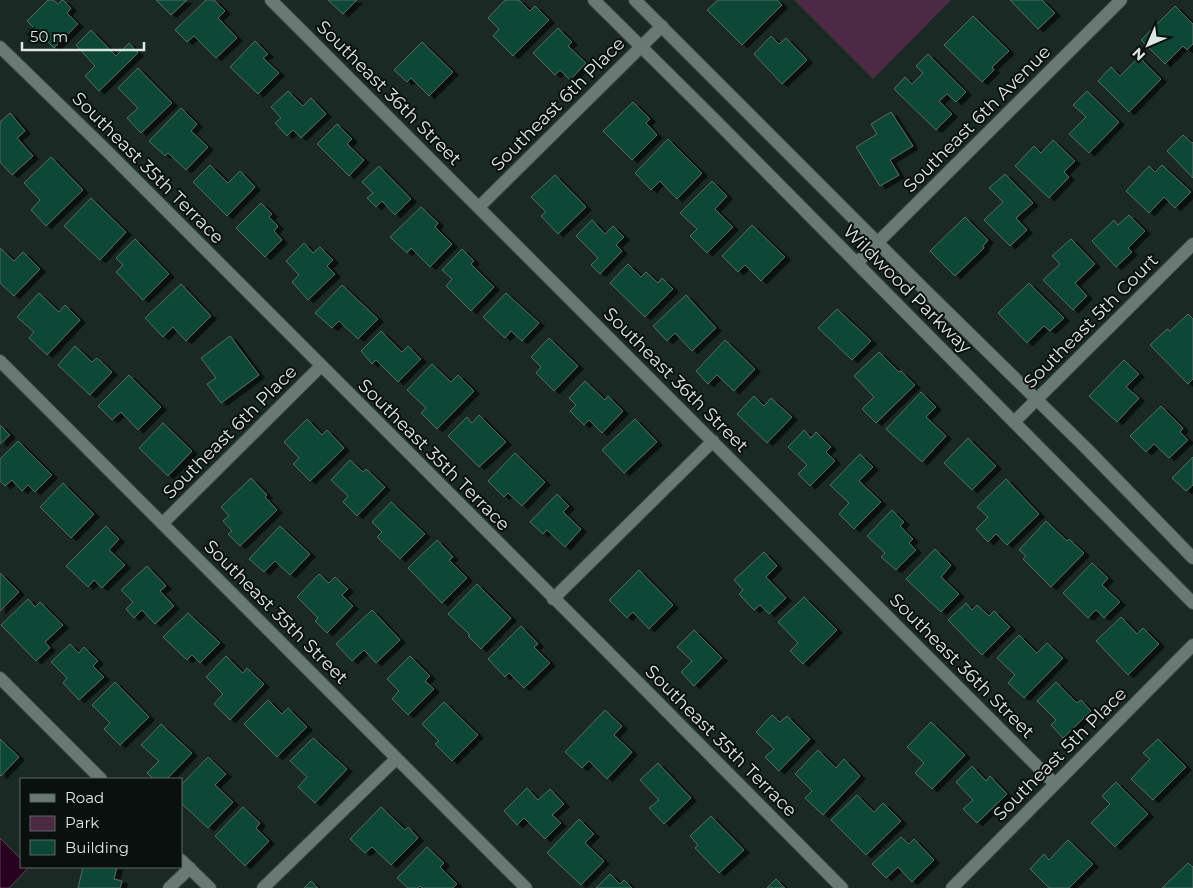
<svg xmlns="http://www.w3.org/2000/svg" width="1193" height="888" font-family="Montserrat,sans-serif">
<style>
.green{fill:#4c2a43}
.water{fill:#280020;stroke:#5e455a}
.building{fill:#0b4636;stroke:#5a6b64;filter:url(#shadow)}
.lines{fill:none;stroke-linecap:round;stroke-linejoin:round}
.minor-casing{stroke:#384540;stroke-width:14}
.tertiary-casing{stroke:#384540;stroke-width:14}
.minor{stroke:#687a73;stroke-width:12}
.tertiary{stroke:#687a73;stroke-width:12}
.labels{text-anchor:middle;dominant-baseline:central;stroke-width:4;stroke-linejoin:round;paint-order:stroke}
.street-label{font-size:18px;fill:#dde6e2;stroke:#09100e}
</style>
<defs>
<filter id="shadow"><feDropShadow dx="5.5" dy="3" stdDeviation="0" flood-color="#0009"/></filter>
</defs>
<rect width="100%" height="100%" fill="#1a2924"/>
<path class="green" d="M794,0H951L873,79Z"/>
<path class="water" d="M0,838L21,859V867H29L9,888H0Z"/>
<path class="building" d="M48,0H53L58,4L62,0H63L71,8L67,13L78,24L54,48L27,21Z
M156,0H187L171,15Z
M206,0H214L225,11L218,18L237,38L216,58L194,36L187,42L175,30Z
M328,0H357L343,14Z
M505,0H519L530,11L535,6L549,20L513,56L493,36L499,29L488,18Z
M718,0H777L782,5L742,45L707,10Z
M1010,0H1042L1055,13L1038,29Z
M1175,6L1193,24V44L1187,50L1183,46L1165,64L1141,40Z
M973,16L1009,51L992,67L994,70L982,82L944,45Z
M558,28L572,42L568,46L586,63L570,80L560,70L555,75L533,53Z
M91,30L116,56L129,43L138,53L99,91L85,76L95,66L76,45Z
M771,36L779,44L786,38L807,60L782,84L754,54Z
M255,41L268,54L263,58L279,73L258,94L230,67Z
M422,42L453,72L429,96L411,78L407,82L394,70Z
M928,54L966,92L956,102L947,94L939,101L952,114L936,130L894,89L905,77L912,84L923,73L916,66Z
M1139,57L1161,79L1129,112L1098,81L1111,67L1120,76Z
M138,68L172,103L141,133L127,118L138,108L118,88Z
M288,91L303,106L311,98L326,114L301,138L293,130L287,136L275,123L281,118L271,107Z
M1087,91L1119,122L1089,153L1069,134L1086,117L1073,105Z
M633,102L650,119L646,123L657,135L632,160L603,131Z
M181,108L197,124L191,131L208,147L186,170L168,153L165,156L149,141Z
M891,112L913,146L890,160L899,175L880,186L856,147L877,134L871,124Z
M10,113L25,131L17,138L33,156L12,175L0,162V122Z
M337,124L352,139L347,144L364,160L349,176L317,144Z
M1183,135L1192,143L1193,142V178L1167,151Z
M668,139L702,173L677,199L660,181L651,190L635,173Z
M1053,140L1075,161L1064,172L1069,177L1049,198L1015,166L1034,146L1041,153Z
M51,157L83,190L46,226L31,210L40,200L24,183Z
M210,165L228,183L240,171L255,187L227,216L193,182Z
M1162,165L1191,192L1175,208L1164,197L1149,213L1126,191L1149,166L1155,172Z
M379,166L411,199L395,215L382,201L376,207L367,198L373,193L362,182Z
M1005,174L1033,203L1016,218L1027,230L1010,246L984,220L1003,202L989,188Z
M555,175L586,207L558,234L541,216L546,212L531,197Z
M712,181L727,196L715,209L733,227L707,253L690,236L697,229L680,213Z
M91,198L126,232L100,260L64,226Z
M261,203L272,214L269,217L278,226L274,231L282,240L265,257L236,228Z
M421,207L438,223L435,227L452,244L430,267L411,248L407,253L390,237Z
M1129,215L1145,231L1128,248L1132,252L1116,267L1092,241L1114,220L1118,225Z
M965,217L988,240L983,246L984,248L955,276L930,251Z
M592,220L605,234L613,226L624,237L616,245L622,251L600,274L591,265L598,258L576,236Z
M752,225L785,257L761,281L745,265L738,272L722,256Z
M135,239L169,274L143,300L116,272L123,265L116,258Z
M1071,239L1095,264L1075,283L1087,296L1073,310L1043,280L1060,264L1052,256Z
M304,243L313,253L320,247L333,260L327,266L335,274L308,300L292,282L299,275L286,261Z
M0,248L14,261L23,252L40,269L14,296L0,283Z
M462,249L474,261L471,264L494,287L471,311L446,286L452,279L442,270Z
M628,264L641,277L646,272L658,283L662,278L673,289L645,317L610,283Z
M1029,283L1064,318L1050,331L1044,326L1027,343L998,313Z
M181,284L211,316L186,341L173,327L163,337L145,318Z
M342,285L378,319L358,339L339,321L332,328L315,313Z
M39,293L59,312L65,305L80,320L47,355L29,338L34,332L17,317Z
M506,293L539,323L522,341L511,331L505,338L483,317Z
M686,295L716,328L692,351L675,333L667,341L653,326Z
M837,309L871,341L852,360L818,328Z
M1188,314L1193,319V379L1188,384L1150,345L1167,329L1170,331Z
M381,331L402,352L408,346L421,359L398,382L376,360L372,364L361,351Z
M230,336L259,375L221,403L207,384L216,378L201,358Z
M549,338L578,366L554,391L536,373L541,367L531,357Z
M725,340L755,369L734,391L717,375L708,384L696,371Z
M75,346L92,362L97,358L112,372L90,395L58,365Z
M879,352L899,372L901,371L915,385L876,423L862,409L874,397L854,376Z
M1124,360L1139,374L1126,387L1139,398L1117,422L1089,396Z
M432,364L451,382L458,375L474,391L437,429L421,413L426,408L407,390Z
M129,375L161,407L138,430L121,412L112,420L98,406Z
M585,381L605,400L608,396L623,411L602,433L589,420L584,425L570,411L576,405L569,398Z
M921,392L936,407L926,417L946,436L922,462L886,429Z
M754,396L764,406L771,398L792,417L767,443L737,414Z
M1161,406L1183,428L1180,432L1188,440L1169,458L1154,444L1146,452L1130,436Z
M479,415L506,442L479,467L448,436L467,417L472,423Z
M307,419L322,435L327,430L344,448L310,481L293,464L299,458L284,442Z
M635,419L657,442L624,473L602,450Z
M163,423L192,451L168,476L139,448Z
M0,425L10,435L0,444Z
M804,430L811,438L816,432L831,447L826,452L835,461L810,486L798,474L807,465L788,447Z
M968,438L996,466L972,490L944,463Z
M18,441L52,475L35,492L28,485L22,491L12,480L5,486L0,481V459Z
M515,453L545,482L522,506L508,493L504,497L488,481Z
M860,454L873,467L859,481L881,502L854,529L839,514L849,503L830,485Z
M1193,457V485L1186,491L1172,478Z
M350,460L363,472L366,469L385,487L357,516L343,502L348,496L331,480Z
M251,478L267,495L265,497L277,510L240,546L228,534L232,531L223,521L229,516L221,507Z
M1006,479L1039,514L1007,545L996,534L988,542L976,529L988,517L977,507Z
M63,483L94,514L71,538L40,507Z
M557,494L569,506L563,512L581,529L565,547L547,530L543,534L530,522Z
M391,502L425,534L400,559L377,537L382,532L372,522Z
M892,510L904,522L900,526L913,539L909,543L916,550L896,570L881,557L885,553L867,536Z
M1046,521L1067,541L1069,539L1084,553L1051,587L1023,559L1026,556L1019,550Z
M106,526L119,539L109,550L125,565L102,588L94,580L88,587L66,566Z
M280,526L310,554L290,575L275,561L264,572L249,559Z
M437,540L453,557L449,560L467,578L442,603L408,568Z
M935,549L951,565L941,577L959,594L941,612L906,579Z
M764,552L777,566L766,577L786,598L769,614L760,605L754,610L739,594L743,590L734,580Z
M1092,563L1108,578L1102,585L1120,602L1104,618L1096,610L1088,618L1063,593Z
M147,566L166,586L160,591L174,606L155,624L142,610L134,618L126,609L133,602L121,590Z
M639,570L673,605L649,629L633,612L627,618L609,600Z
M0,573L19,592L0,611Z
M319,574L329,583L335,577L348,589L342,595L353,606L327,633L315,621L318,618L297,597Z
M477,584L511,618L481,649L468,636L470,635L448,614Z
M804,597L837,630L803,664L790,651L798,643L778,622Z
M28,599L35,607L40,602L63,625L45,642L50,648L36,661L1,625Z
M966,603L972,610L977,605L989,616L994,611L1010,627L982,655L948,620Z
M372,610L400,640L376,663L364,650L352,661L336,644Z
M188,613L220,643L200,663L192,655L187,660L163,637Z
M1121,617L1137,634L1143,628L1159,644L1128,675L1096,641Z
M521,626L538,644L534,647L550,663L524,688L509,673L505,677L488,659Z
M694,630L722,658L694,686L681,672L692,661L677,647Z
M1019,635L1037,653L1047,643L1063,658L1024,698L1008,683L1015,675L997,658Z
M70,644L79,653L84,647L98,661L93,666L104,677L79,700L63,683L67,678L51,662Z
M226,656L243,673L247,668L264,684L230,720L214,704L223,694L206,677Z
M410,656L430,676L425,681L434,689L408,715L392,699L399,691L387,679Z
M115,682L149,717L120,745L104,729L110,723L92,705Z
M1056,682L1077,703L1081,700L1091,711L1063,738L1051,725L1056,720L1037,701Z
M268,700L282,714L288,708L307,727L277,757L244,724Z
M444,702L478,735L452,761L435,744L439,741L422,724Z
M605,710L622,726L614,735L632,752L607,779L589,761L582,768L565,752Z
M772,715L780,722L787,716L810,739L779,771L765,757L774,749L756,732Z
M931,722L965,755L932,789L915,773L924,763L907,747Z
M161,724L192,753L167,779H154L147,773L159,761L141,745Z
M313,738L347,769L315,803L298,787L307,777L290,761Z
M0,739L19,757L1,776L0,775Z
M1158,739L1186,767L1153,800L1131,779L1150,759L1143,753Z
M818,750L836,768L844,759L860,776L823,815L805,798L812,791L795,774Z
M208,757L226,774L215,785L233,802L208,828L181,803V785Z
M658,763L691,798L664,824L649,808L659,800L640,780Z
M972,766L986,781L990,776L1007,794L977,823L963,809L973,800L956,782Z
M1116,782L1148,814L1115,847L1091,823L1110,804L1102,796Z
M527,788L538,800L550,789L564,804L552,815L561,823L545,839L524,818L517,825L504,811Z
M857,795L874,812L883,803L901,821L866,855L831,820Z
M243,807L260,823L256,828L269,841L245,866L215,836Z
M381,807L405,830L408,827L418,838L391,865L372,847L365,853L350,839Z
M711,816L744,850L719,873L695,848L698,845L690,836Z
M579,819L594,834L585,843L604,861L581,885L547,853Z
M901,837L909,844L914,839L934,860L912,882L898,867L886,878L872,864Z
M1068,840L1093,864L1069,888H1049L1030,869L1044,854L1049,860Z
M427,847L444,863L440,867L457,884L453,888H422L420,886L418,888H408L397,878Z
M1188,863L1193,867V888H1162Z
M83,867H117L114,879L122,881L120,888H78Z
M610,874L620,884L624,880L632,888H596Z
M776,879L785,888H767Z
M311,881L318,888H304Z"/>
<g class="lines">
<g class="minor-casing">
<path id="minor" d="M271,0L1055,784
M0,47L108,152L602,646L842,888
M479,207L662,26
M857,263L1121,0
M0,361L526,888
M1014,422L1193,244
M163,523L321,366
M553,599L713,441
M0,678L101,779
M181,860L210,888
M169,888L190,868
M263,888L396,759
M952,888L1193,645"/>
</g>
<g class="tertiary-casing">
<path id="tertiary" d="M594,0L715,120L1193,603
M635,0L925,290L1085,447L1193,558"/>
</g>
<use href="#minor" class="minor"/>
<use href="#tertiary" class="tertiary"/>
</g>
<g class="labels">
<g class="street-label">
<text transform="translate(389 93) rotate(45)">Southeast 36th Street</text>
<text transform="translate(558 104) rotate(-45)">Southeast 6th Place</text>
<text transform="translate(977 119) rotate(-45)">Southeast 6th Avenue</text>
<text transform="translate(148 168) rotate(45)">Southeast 35th Terrace</text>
<text transform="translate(907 289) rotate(45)">Wildwood Parkway</text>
<text transform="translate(1091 321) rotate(-45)">Southeast 5th Court</text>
<text transform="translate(676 380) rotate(45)">Southeast 36th Street</text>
<text transform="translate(230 432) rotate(-45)">Southeast 6th Place</text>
<text transform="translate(434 455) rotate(45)">Southeast 35th Terrace</text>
<text transform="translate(276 612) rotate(45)">Southeast 35th Street</text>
<text transform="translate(962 666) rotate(45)">Southeast 36th Street</text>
<text transform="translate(721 741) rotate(45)">Southeast 35th Terrace</text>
<text transform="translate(1060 754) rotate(-45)">Southeast 5th Place</text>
</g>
</g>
<rect x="20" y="778" width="162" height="90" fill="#09100e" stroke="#5e6663"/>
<rect x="30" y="794" width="25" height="8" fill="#687a73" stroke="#5e6663"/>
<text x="65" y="803" font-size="15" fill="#dde6e2">Road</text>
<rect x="30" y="816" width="25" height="15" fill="#4c2a43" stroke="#5e6663"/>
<text x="65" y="828" font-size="15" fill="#dde6e2">Park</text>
<rect x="30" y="840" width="25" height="15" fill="#0b4636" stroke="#5e6663"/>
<text x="65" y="853" font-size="15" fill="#dde6e2">Building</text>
<g transform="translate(1148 45) rotate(225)" stroke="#09100e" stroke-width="4" paint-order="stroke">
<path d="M0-4L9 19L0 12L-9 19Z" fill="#dde6e2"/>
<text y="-8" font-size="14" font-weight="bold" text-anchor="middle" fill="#dde6e2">N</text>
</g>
<path d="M22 42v8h122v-8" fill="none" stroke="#dde6e2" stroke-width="2.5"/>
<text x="30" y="42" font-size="15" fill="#dde6e2" stroke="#09100e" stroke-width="4" paint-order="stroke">50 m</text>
</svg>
